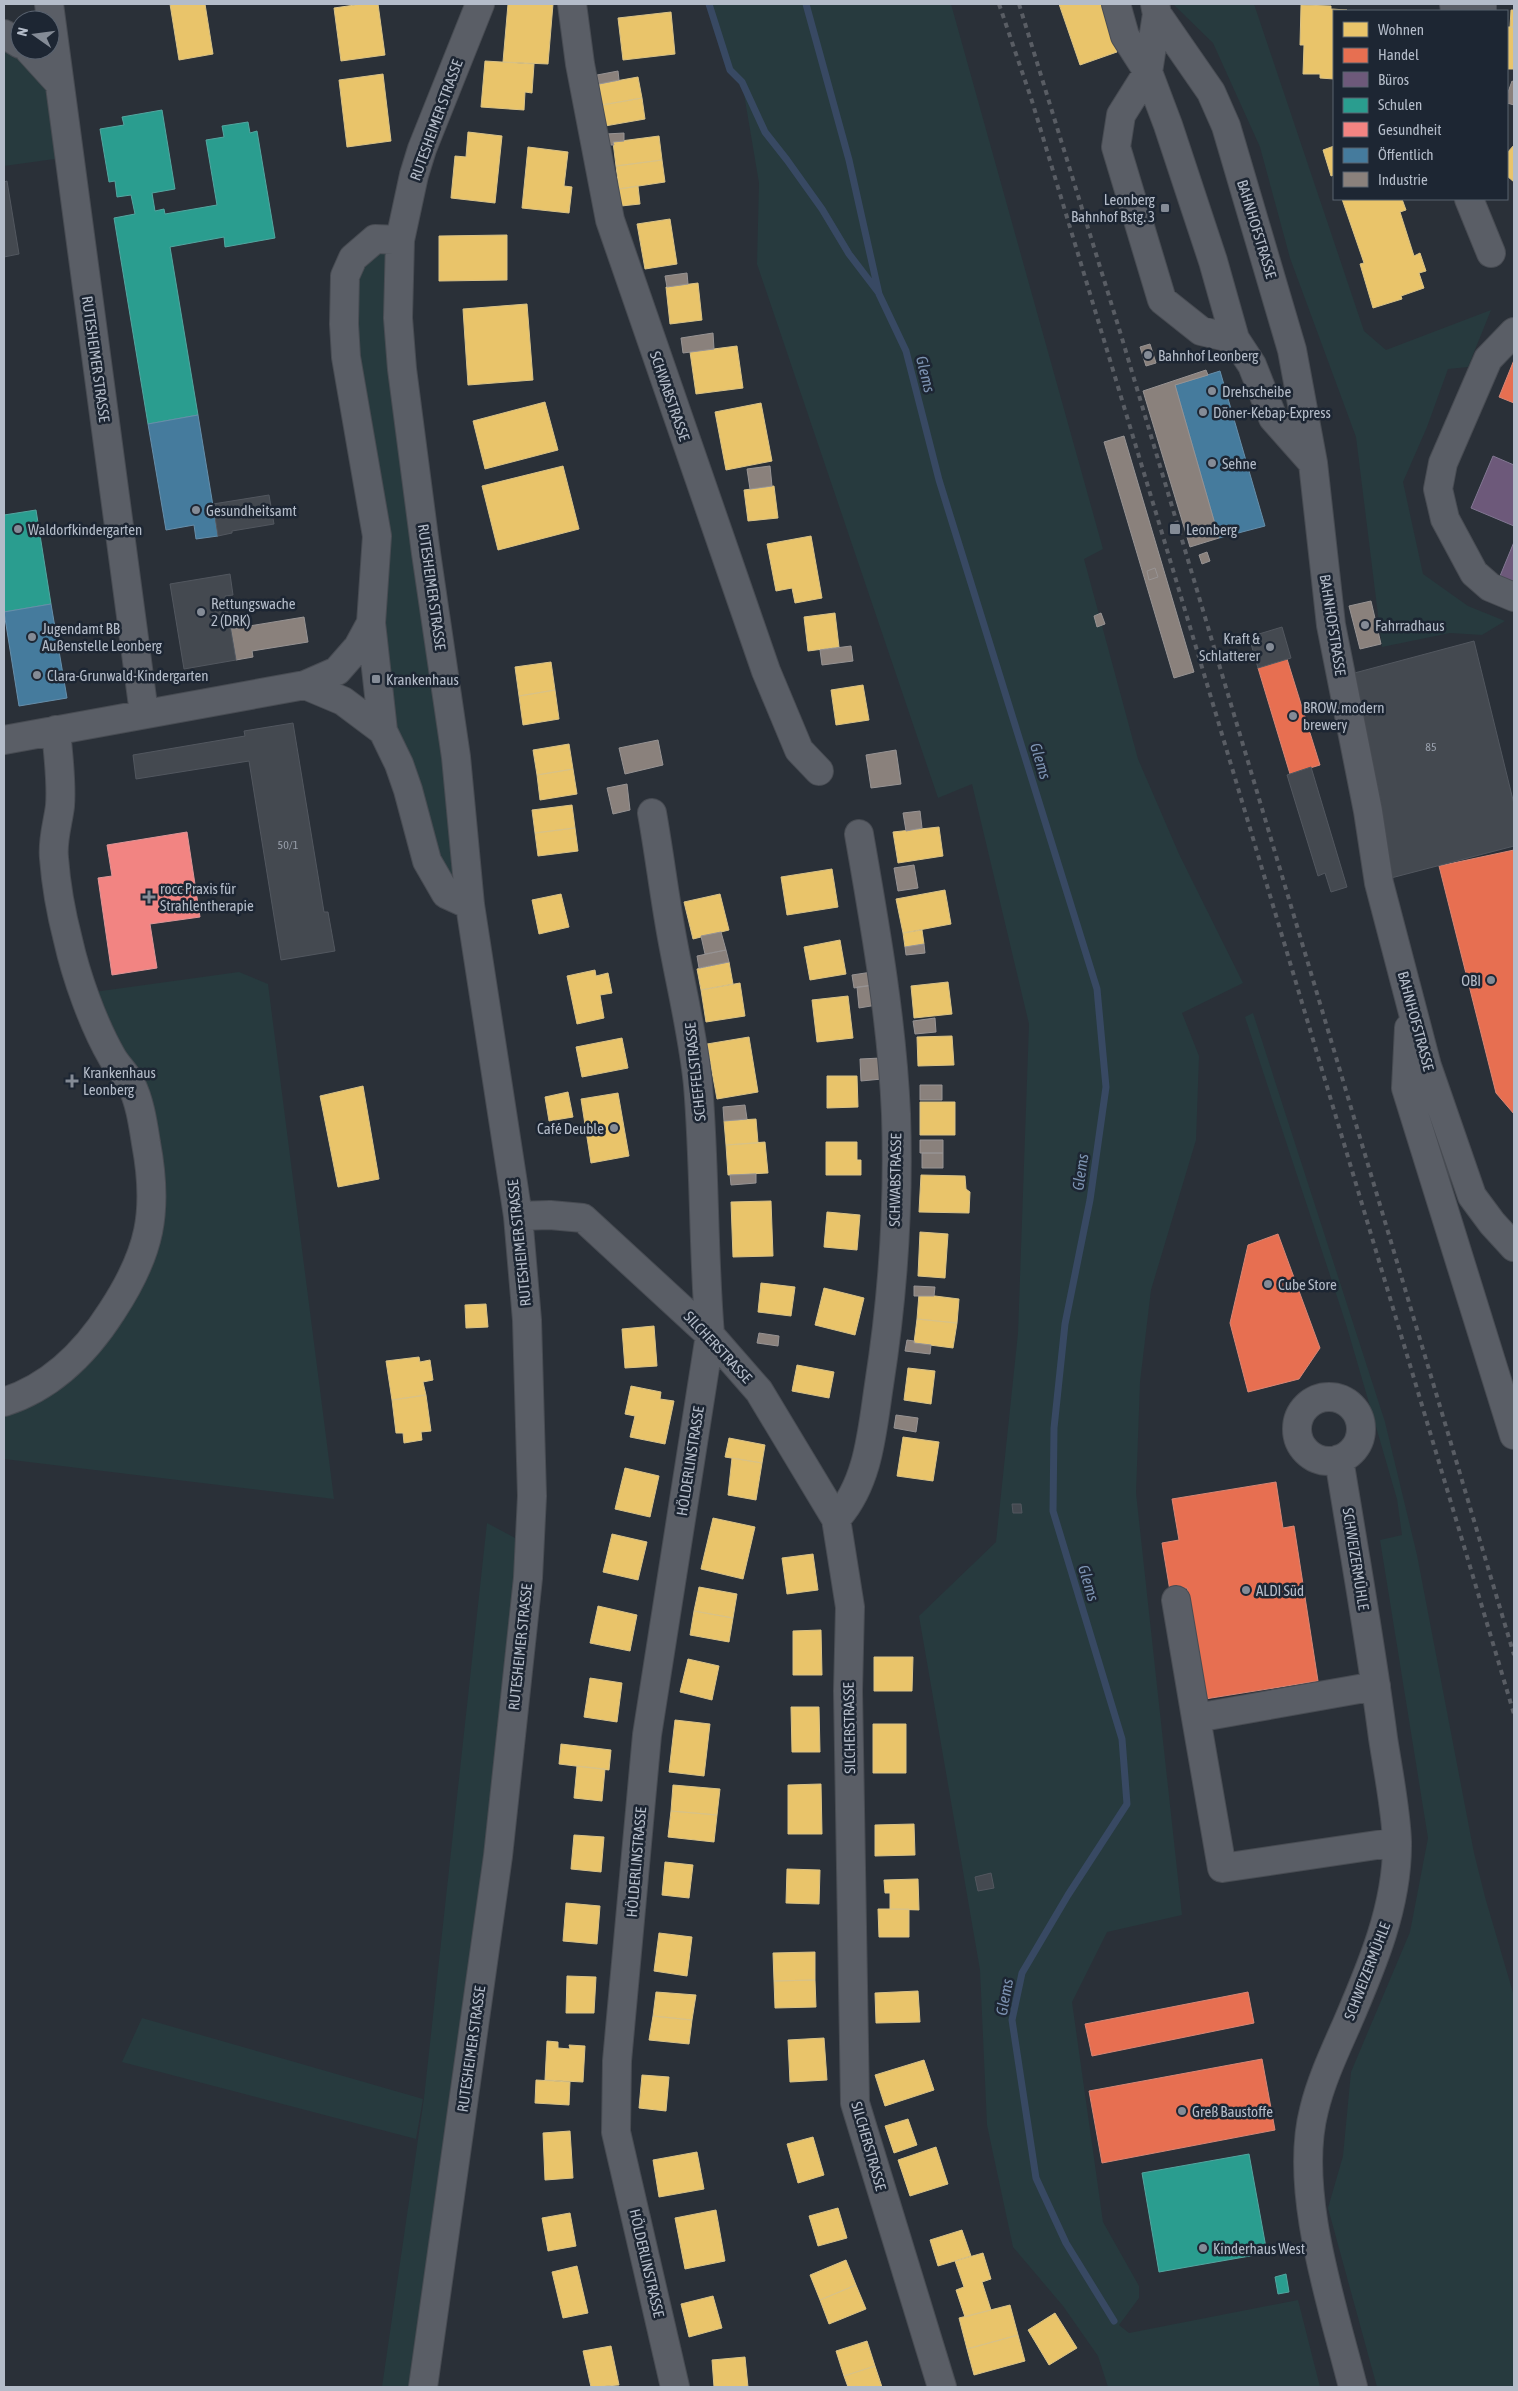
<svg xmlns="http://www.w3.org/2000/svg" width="1518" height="2391" font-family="'Asap Condensed',sans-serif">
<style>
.green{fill:#273a3e}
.homes{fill:#e9c46a;stroke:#d9c286}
.shops{fill:#e76f51;stroke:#d88675}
.offices{fill:#6d597a;stroke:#827792}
.schools{fill:#2a9d8f;stroke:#53a6a0}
.health{fill:#f28482;stroke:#df9597}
.public{fill:#457b9d;stroke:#668eaa}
.industry{fill:#8a817c;stroke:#979393}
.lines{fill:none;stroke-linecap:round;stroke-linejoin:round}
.stream{stroke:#384963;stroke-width:7}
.building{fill:#444950;stroke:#52575f}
.minor-casing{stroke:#484c53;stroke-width:30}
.minor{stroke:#5a5e66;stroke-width:28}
.rail{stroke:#595d64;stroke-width:4;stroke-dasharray:5 5;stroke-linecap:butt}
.poi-dot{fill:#848b96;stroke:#1d2633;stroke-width:2}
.labels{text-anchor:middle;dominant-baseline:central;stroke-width:5;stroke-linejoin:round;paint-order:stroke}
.number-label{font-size:12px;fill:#989fab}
.street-label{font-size:15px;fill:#b4bcc9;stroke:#1d2633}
.poi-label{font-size:15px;fill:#b4bcc9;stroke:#1d2633;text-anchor:start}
.water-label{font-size:16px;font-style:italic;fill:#7c92b1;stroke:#1d2633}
</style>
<rect width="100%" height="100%" fill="#2a3038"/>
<path class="green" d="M709,4H951L1103,549L1084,559L1138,759L1179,854L1243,983L1182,1013L1199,1056L1196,1140L1151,1290L1140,1382L1136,1493L1182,1915L1107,1932L1072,2002L1103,2222L1139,2286V2298L1119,2325L1129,2333L1298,2300L1320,2387H1108L1098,2356L1063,2306L1013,2247L987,2125L980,1970L919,1616L996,1542L1018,1333L1029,1024L972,784L938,798L757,264L759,183L742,82L730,70Z
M1173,4H1254L1364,331L1386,350L1491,310L1468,367L1448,369L1427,427L1403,482L1423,574L1468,606L1505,621L1482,635L1450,633L1382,647L1356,437L1290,258L1260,147L1213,43Z
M4,35L59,83L69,157L4,166Z
M400,240L470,905L446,894L383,731L377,536L346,357L353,258Z
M239,972L268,984L334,1499L4,1459V1413L37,1400L151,1257L114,1032L94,992Z
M1253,1013L1385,1422L1417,1555L1474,1853L1485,1897L1514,1996V2387H1377L1328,2208L1343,2156L1351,2072L1410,1932L1428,1838L1380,1540L1402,1535L1397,1499L1346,1324L1245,1017Z
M487,1523L517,1539L509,1642L489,1814L412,2387H382L424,2098Z
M142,2018L423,2099L416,2139L122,2062Z"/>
<path class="homes" d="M170,4H205L213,54L179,60Z
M362,4H378L385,55L341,61L334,8Z
M508,4H553L548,64L503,62Z
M1059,4H1101L1117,52L1080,65Z
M1301,5L1331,6V9L1347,10L1334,11V79L1320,78V74H1303L1304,45H1300Z
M1511,10H1514V27H1510Z
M671,12L675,54L623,60L618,18Z
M1507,27H1514V69H1507Z
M485,61L534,64L532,93L525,92L524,110L481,107Z
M383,74L391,141L347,147L339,80Z
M638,77L642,98L602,105L599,84Z
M642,98L645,119L605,126L602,105Z
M468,132L502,136L495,203L451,198L455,156L466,157Z
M659,136L662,160L616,166L613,142Z
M1514,145V182L1507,176V153Z
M1334,146V175L1331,176L1323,150Z
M528,147L568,152L564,186L572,187L569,213L522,208Z
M662,160L665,182L619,189L616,166Z
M638,186L640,204L621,206L619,189Z
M1342,199H1402L1406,210L1400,212L1414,256L1420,253L1426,271L1419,273L1424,288L1401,296L1402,299L1373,308L1360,264L1364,263Z
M670,219L677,264L645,269L637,224Z
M507,235V280L439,281V236Z
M698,283L702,320L670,324L666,287Z
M527,304L533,380L468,385L463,309Z
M737,346L743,388L696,394L690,352Z
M545,402L558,450L485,469L473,421Z
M761,403L772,461L726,470L715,412Z
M563,466L579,529L498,550L482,486Z
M774,486L778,518L748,521L744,490Z
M811,536L822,598L795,603L792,588L776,591L767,544Z
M835,613L839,647L808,651L804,617Z
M551,662L555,690L519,696L515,667Z
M863,685L869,720L836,725L831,690Z
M555,690L559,719L523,725L519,696Z
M569,744L573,769L537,775L533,750Z
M573,769L577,794L540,800L537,775Z
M572,805L575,828L535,833L532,810Z
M939,827L943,856L898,863L893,832Z
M575,828L578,851L538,856L535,833Z
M832,869L838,907L787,915L781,877Z
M945,890L951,924L903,933L896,899Z
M561,894L569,927L539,934L532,900Z
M720,894L729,930L693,939L684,902Z
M922,930L924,944L905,947L903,933Z
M840,940L846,974L810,980L804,947Z
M729,962L733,984L701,990L697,969Z
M595,970L596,976L608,973L612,993L600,995L604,1018L577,1024L567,976Z
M948,982L952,1014L914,1018L911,986Z
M740,983L745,1016L706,1022L701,990Z
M848,996L853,1038L817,1042L812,1000Z
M952,1036L954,1065L918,1066L917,1037Z
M749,1037L758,1092L717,1099L707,1044Z
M622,1038L628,1068L582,1077L576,1047Z
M827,1076H857L858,1107L827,1108Z
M363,1086L379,1179L338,1187L320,1096Z
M568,1092L573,1117L549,1121L545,1097Z
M618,1093L629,1156L591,1163L581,1099Z
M920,1102H955V1135H920Z
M756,1119L758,1143L726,1145L724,1121Z
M765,1142L768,1173L728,1175L726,1145Z
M826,1142H857V1160H861V1175H826Z
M921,1175L965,1176L966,1189L970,1192L969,1213L919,1212Z
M771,1201L773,1256L733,1257L731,1202Z
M827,1212L860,1215L857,1250L824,1247Z
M920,1232L948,1234L945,1278L918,1276Z
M761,1283L795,1287L791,1316L758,1312Z
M824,1288L864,1298L855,1335L815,1325Z
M919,1294L959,1299L957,1323L917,1319Z
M486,1304L488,1327L466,1328L465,1305Z
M917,1319L957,1323L953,1348L914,1343Z
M654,1326L657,1366L625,1368L622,1329Z
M419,1357L420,1362L430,1360L433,1380L423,1382L426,1395L392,1400L386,1361Z
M797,1365L834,1372L829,1398L792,1391Z
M908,1368L935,1371L931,1404L904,1400Z
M631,1386L661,1392L660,1399L674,1401L665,1444L630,1437L635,1416L625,1414Z
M426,1395L431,1431L421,1432L422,1440L404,1443L403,1433H396L392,1400Z
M903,1437L939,1442L933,1481L897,1476Z
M729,1438L765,1445L762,1463L725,1457Z
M732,1458L762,1463L756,1500L728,1495Z
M625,1468L659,1476L650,1517L615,1509Z
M713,1518L755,1527L743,1579L701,1569Z
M612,1534L647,1542L638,1580L603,1572Z
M813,1554L818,1590L787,1594L782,1558Z
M699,1587L737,1594L733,1618L694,1611Z
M598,1606L637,1615L630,1651L590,1643Z
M694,1611L733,1618L729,1642L690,1635Z
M821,1630L822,1675H793V1631Z
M874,1657H913L912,1691H874Z
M688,1659L719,1666L712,1700L680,1692Z
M590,1678L622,1683L617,1722L584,1717Z
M791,1707H819L820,1752H792Z
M675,1720L710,1724L704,1776L669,1772Z
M873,1724H906V1773H873Z
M561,1744L611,1750L609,1770L559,1764Z
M577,1766L605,1769L602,1801L574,1798Z
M821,1784L822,1834H788V1785Z
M673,1785L720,1789L717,1815L671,1811Z
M671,1811L717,1815L714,1842L668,1837Z
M914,1824L915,1855L875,1856V1825Z
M574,1835L604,1837L601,1872L571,1869Z
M665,1862L693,1865L689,1898L662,1895Z
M787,1869L820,1870L819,1904L786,1903Z
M918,1879L919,1910L890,1909V1893H885L884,1880Z
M566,1903L600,1906L597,1944L563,1941Z
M878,1909H909V1937H879Z
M659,1933L692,1937L687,1976L654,1971Z
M815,1952V1980L774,1981L773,1953Z
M567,1976L596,1977L594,2013H566Z
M815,1980L816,2007L775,2008L774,1981Z
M918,1991L920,2022L876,2023L875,1993Z
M656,1992L696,1995L692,2020L653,2016Z
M653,2016L692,2020L689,2044L649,2040Z
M824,2038L827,2080L790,2082L788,2040Z
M547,2041L558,2042V2048L570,2049L569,2045L585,2046L583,2082L545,2080Z
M924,2060L934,2090L885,2106L875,2075Z
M642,2075L669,2077L666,2111L639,2108Z
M536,2080L570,2082L569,2105L535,2103Z
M908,2119L917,2145L894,2153L885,2126Z
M570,2131L573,2178L545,2180L543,2133Z
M813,2137L824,2175L798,2183L787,2144Z
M936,2147L948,2184L910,2196L898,2160Z
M697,2152L704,2189L659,2197L653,2160Z
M838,2208L847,2238L818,2246L809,2216Z
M716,2210L725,2261L685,2269L675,2218Z
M570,2213L576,2246L548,2251L542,2218Z
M962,2230L971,2256L938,2266L930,2240Z
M983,2253L991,2279L982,2282L991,2310L965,2317L956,2290L964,2287L955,2261Z
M846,2260L856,2285L820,2300L810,2275Z
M577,2266L588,2313L563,2318L552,2272Z
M856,2285L866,2309L829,2324L820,2300Z
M713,2296L722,2328L689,2337L681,2304Z
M1010,2305L1018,2335L967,2349L959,2318Z
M1055,2313L1077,2348L1049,2365L1028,2330Z
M1018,2335L1025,2361L974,2375L967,2349Z
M867,2341L875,2366L844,2376L836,2351Z
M611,2346L619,2385L591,2387L583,2351Z
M745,2357L748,2387H714L712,2360Z
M875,2366L882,2387H848L844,2376Z"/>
<path class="shops" d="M1514,360V403L1499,397Z
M1287,659L1320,765L1290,774L1258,668Z
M1514,850V1114L1496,1093L1439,866Z
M1278,1234L1320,1348L1299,1379L1248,1392L1230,1323L1248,1245Z
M1276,1482L1283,1528L1294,1526L1318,1681L1205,1699L1187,1588L1170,1591L1162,1543L1179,1540L1172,1499Z
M1248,1992L1254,2023L1092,2056L1085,2024Z
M1262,2059L1275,2130L1102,2163L1089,2091Z"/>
<path class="offices" d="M1493,456L1514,465V526L1471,508Z
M1514,542V582L1500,576Z"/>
<path class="schools" d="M162,110L175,189L152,193L155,211L164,209L165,214L217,205L206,140L224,137L222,126L248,122L250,133L257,131L275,238L225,247L224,237L170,247L198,415L148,424L114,218L135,214L131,195L117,197L115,181L109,182L100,129L124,125L122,117Z
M36,510L51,604L4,612V515Z
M1249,2154L1267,2253L1159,2272L1142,2173Z
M1286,2274L1289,2292L1278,2294L1275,2277Z"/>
<path class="health" d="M187,832L200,917L150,924L157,968L112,975L98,878L112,876L107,845Z"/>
<path class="public" d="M1220,371L1265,526L1219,538L1175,385Z
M198,415L218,536L196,539L194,525L166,530L148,424Z
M51,604L67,698L19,706L4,612Z"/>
<path class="industry" d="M618,71L619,80L599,84L597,75Z
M1512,81L1514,82V105L1507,103V95Z
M624,133V141L613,142L614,145H607L606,134Z
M687,273L688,284L667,287L665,276Z
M713,333L714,349L683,353L681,338Z
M1150,344L1156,363L1146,366L1140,347Z
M1206,370L1208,375L1175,385L1219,538L1190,547L1143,391Z
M1124,436L1194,672L1174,678L1104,442Z
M770,466L772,486L750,489L747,469Z
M1207,552L1210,561L1202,564L1199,555Z
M1155,568L1158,577L1149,580L1147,571Z
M1371,601L1381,644L1360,649L1349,606Z
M1101,613L1105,624L1097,627L1094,616Z
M304,617L308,642L252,651L253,657L236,660L231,629Z
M851,646L853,661L822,665L820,650Z
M658,740L663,765L625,774L619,748Z
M896,750L901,784L871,788L866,755Z
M627,784L630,810L613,814L607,788Z
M920,811L922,828L906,831L903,813Z
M914,865L918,888L898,891L894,868Z
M721,932L726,950L705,954L701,936Z
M924,944L925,953L906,955L905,947Z
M726,950L729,962L699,968L697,956Z
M872,972L874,985L854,988L852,975Z
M874,985L877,1005L859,1008L857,987Z
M935,1018L936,1032L915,1034L913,1021Z
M881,1058L882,1079L861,1081L860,1059Z
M920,1085H942V1100H920Z
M745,1105L747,1119L724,1121L723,1107Z
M920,1140H943V1153H920Z
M922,1153H943V1168H922Z
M756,1174V1183L731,1185L730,1175Z
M914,1286L935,1287L934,1296H914Z
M759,1333L779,1336L778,1346L757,1343Z
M907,1340L914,1341V1343L931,1345L930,1354L905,1351Z
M896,1415L918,1418L916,1432L894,1428Z"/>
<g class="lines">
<path class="stream" d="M709,4L730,70L742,82L765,132L787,160L822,209L849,254L878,292
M806,4L849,160L879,294L906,351L939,480L1097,989L1106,1087L1090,1200L1065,1324L1054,1428L1053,1511L1122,1739L1127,1804L1068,1895L1022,1973L1012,2020L1036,2178L1066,2243L1114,2321"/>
</g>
<path class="building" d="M7,181L19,254L4,257V182Z
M269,495L274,524L232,531V533L218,536L213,504Z
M230,574L233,595L225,596L236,660L184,669L170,584Z
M1282,627L1291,658L1258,668L1249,637Z
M1474,641L1514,804V846L1391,878L1347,675Z
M293,723L324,912H328L335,951L281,960L249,761L136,779L133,755L245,736L244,731Z
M1311,767L1347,887L1331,892L1325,873L1318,876L1287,775Z
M1012,1504H1021L1022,1513H1013Z
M991,1873L994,1888L978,1891L975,1877Z"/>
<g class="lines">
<g class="minor-casing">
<path id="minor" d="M49,4L144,713
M572,4L580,64L610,220L766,671L799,750L819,771
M1116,4L1125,36L1148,72L1168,125L1213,261L1235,339L1252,365L1273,418L1312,462
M1155,4L1157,14L1211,92L1226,126L1292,350L1313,463L1331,625L1368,811L1379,883L1427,1066L1472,1196L1492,1223L1514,1247
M1454,4L1455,11
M1482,11V4
M1157,14L1148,72L1121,115L1116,147L1162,300L1201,331L1235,339
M4,34L20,44
M29,50L59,83
M1469,199L1491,253
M400,240L375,239L353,258L345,276L344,324L346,357L377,536L371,623L383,731L399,764L408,790L427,861L446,894L470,905
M1514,332L1488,359L1443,463L1438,489L1445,519L1474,573L1490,587L1514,597
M305,685L343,701L383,731
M4,740L305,685L337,671L358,647L371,623
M652,813C659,852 664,893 671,932C680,983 693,1034 698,1085C705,1169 703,1252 710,1335L647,1735L617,2061L616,2132L675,2387
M1409,1028L1406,1088L1514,1435
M518,1216L550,1215L583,1218L710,1335L759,1391L836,1519L850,1607L848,1691L855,2103L942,2387
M1297 1429a32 32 0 1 1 64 0a32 32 0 1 1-64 0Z
M4,1402C51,1387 86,1352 112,1311C150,1253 159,1212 146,1143C143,1124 140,1102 131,1084C127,1075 117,1066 112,1057C93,1024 76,976 68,940C61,913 56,885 54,858C52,840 58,823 60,806C62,781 58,755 56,730
M1339,1459C1354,1552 1371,1645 1383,1738C1388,1771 1396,1810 1397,1842C1398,1906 1371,1968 1346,2026C1334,2053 1321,2081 1314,2110C1293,2191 1333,2307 1353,2387
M836,1519C869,1483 872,1431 879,1385C893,1296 899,1204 896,1114C892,1020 875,926 859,834
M1176,1600L1196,1718
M1376,1686L1196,1718L1222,1868L1397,1842
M423,2387L498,1856L528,1578L532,1496L527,1320L518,1216L470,905L456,757L426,553L402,369L398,318L400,240L414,175L422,149L480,4"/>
</g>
<use href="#minor" class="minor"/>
<path class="rail" d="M999,4L1032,101L1159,523L1514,1714
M1019,4L1121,335L1514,1655"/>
</g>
<g class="poi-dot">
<rect x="1160" y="203" width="10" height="10" rx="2.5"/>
<circle cx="1148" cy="355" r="5"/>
<circle cx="1212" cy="391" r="5"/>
<circle cx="1203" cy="412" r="5"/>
<circle cx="1212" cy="463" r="5"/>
<circle cx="196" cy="510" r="5"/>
<circle cx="18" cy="529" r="5"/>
<rect x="1169" y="523" width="12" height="12" rx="2.5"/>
<circle cx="201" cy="612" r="5"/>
<circle cx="1365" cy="625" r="5"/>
<circle cx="32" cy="637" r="5"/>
<circle cx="1270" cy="647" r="5"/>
<circle cx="37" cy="675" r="5"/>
<rect x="371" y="674" width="10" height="10" rx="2.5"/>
<circle cx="1293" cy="716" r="5"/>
<path d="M146.5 889.5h5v5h5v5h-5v5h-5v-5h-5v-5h5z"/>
<circle cx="1491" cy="980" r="5"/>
<path d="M69.5 1073.5h5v5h5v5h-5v5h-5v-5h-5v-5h5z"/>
<circle cx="614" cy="1128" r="5"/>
<circle cx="1268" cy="1284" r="5"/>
<circle cx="1246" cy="1590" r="5"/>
<circle cx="1182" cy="2111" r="5"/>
<circle cx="1203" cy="2248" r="5"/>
</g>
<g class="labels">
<g class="number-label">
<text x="1431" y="747">85</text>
<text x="288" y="845">50/1</text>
</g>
<g class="street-label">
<text transform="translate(436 120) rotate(-70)">RUTESHEIMER STRASSE</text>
<text transform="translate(1257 229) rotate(73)">BAHNHOFSTRASSE</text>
<text transform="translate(96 359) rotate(82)">RUTESHEIMER STRASSE</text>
<text transform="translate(670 396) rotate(71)">SCHWABSTRASSE</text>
<text transform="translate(432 587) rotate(82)">RUTESHEIMER STRASSE</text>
<text transform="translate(1333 625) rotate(81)">BAHNHOFSTRASSE</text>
<text transform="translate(1416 1021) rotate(75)">BAHNHOFSTRASSE</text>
<text transform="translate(695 1072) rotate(-96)">SCHEFFELSTRASSE</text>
<text transform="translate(895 1180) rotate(-89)">SCHWABSTRASSE</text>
<text transform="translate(519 1243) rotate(-96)">RUTESHEIMER STRASSE</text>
<text transform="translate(718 1347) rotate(47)">SILCHERSTRASSE</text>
<text transform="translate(690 1461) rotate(-81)">HÖLDERLINSTRASSE</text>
<text transform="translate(1356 1559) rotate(81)">SCHWEIZERMÜHLE</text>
<text transform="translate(520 1647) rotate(-84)">RUTESHEIMER STRASSE</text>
<text transform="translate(849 1728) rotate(-91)">SILCHERSTRASSE</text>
<text transform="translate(636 1862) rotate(-85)">HÖLDERLINSTRASSE</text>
<text transform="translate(1367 1971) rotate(-69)">SCHWEIZERMÜHLE</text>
<text transform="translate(471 2049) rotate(-82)">RUTESHEIMER STRASSE</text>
<text transform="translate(869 2146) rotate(74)">SILCHERSTRASSE</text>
<text transform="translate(647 2263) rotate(77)">HÖLDERLINSTRASSE</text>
</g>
<g class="poi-label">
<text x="1155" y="199" text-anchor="end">Leonberg<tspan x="1155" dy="17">Bahnhof Bstg. 3</tspan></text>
<text x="1158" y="355">Bahnhof Leonberg</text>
<text x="1222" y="391">Drehscheibe</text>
<text x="1213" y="412">Döner-Kebap-Express</text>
<text x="1222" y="463">Sehne</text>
<text x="206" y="510">Gesundheitsamt</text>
<text x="28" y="529">Waldorfkindergarten</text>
<text x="1186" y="529">Leonberg</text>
<text x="211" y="603">Rettungswache<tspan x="211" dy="17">2 (DRK)</tspan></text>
<text x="1375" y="625">Fahrradhaus</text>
<text x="42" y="628">Jugendamt BB<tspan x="42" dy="17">Außenstelle Leonberg</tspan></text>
<text x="1260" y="638" text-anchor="end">Kraft &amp;<tspan x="1260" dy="17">Schlatterer</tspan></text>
<text x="47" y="675">Clara-Grunwald-Kindergarten</text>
<text x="386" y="679">Krankenhaus</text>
<text x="1303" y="707">BROW. modern<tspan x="1303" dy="17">brewery</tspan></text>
<text x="160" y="888">rocc Praxis für<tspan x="160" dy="17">Strahlentherapie</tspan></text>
<text x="1481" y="980" text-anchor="end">OBI</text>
<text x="83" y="1072">Krankenhaus<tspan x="83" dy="17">Leonberg</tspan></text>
<text x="604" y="1128" text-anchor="end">Café Deuble</text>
<text x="1278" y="1284">Cube Store</text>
<text x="1256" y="1590">ALDI Süd</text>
<text x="1192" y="2111">Greß Baustoffe</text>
<text x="1213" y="2248">Kinderhaus West</text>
</g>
<g class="water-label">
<text transform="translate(926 374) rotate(76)">Glems</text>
<text transform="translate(1041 761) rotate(73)">Glems</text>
<text transform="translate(1080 1172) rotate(-82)">Glems</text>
<text transform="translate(1089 1583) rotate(73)">Glems</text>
<text transform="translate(1004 1997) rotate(-80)">Glems</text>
</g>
</g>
<rect width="1518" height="2391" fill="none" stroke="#b4bcc9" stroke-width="10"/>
<rect x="1333" y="10" width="175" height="190" fill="#1d2633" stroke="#59626f"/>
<rect x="1343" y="22" width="25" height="15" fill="#e9c46a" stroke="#59626f"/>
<text x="1378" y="35" font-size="15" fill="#b4bcc9">Wohnen</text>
<rect x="1343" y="48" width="25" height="15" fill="#e76f51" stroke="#59626f"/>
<text x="1378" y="60" font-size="15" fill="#b4bcc9">Handel</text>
<rect x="1343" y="72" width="25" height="15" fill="#6d597a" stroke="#59626f"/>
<text x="1378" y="85" font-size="15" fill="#b4bcc9">Büros</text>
<rect x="1343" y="98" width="25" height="15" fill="#2a9d8f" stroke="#59626f"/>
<text x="1378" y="110" font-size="15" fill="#b4bcc9">Schulen</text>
<rect x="1343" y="122" width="25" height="15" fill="#f28482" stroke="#59626f"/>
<text x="1378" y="135" font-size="15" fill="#b4bcc9">Gesundheit</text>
<rect x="1343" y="148" width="25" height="15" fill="#457b9d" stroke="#59626f"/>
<text x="1378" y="160" font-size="15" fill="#b4bcc9">Öffentlich</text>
<rect x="1343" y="172" width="25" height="15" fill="#8a817c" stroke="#59626f"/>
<text x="1378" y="185" font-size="15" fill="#b4bcc9">Industrie</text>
<g transform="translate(35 35) rotate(284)"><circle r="24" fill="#1d2633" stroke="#59626f"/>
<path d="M0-4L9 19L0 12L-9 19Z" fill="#848b96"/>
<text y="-8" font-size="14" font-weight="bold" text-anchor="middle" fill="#b4bcc9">N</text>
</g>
</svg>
